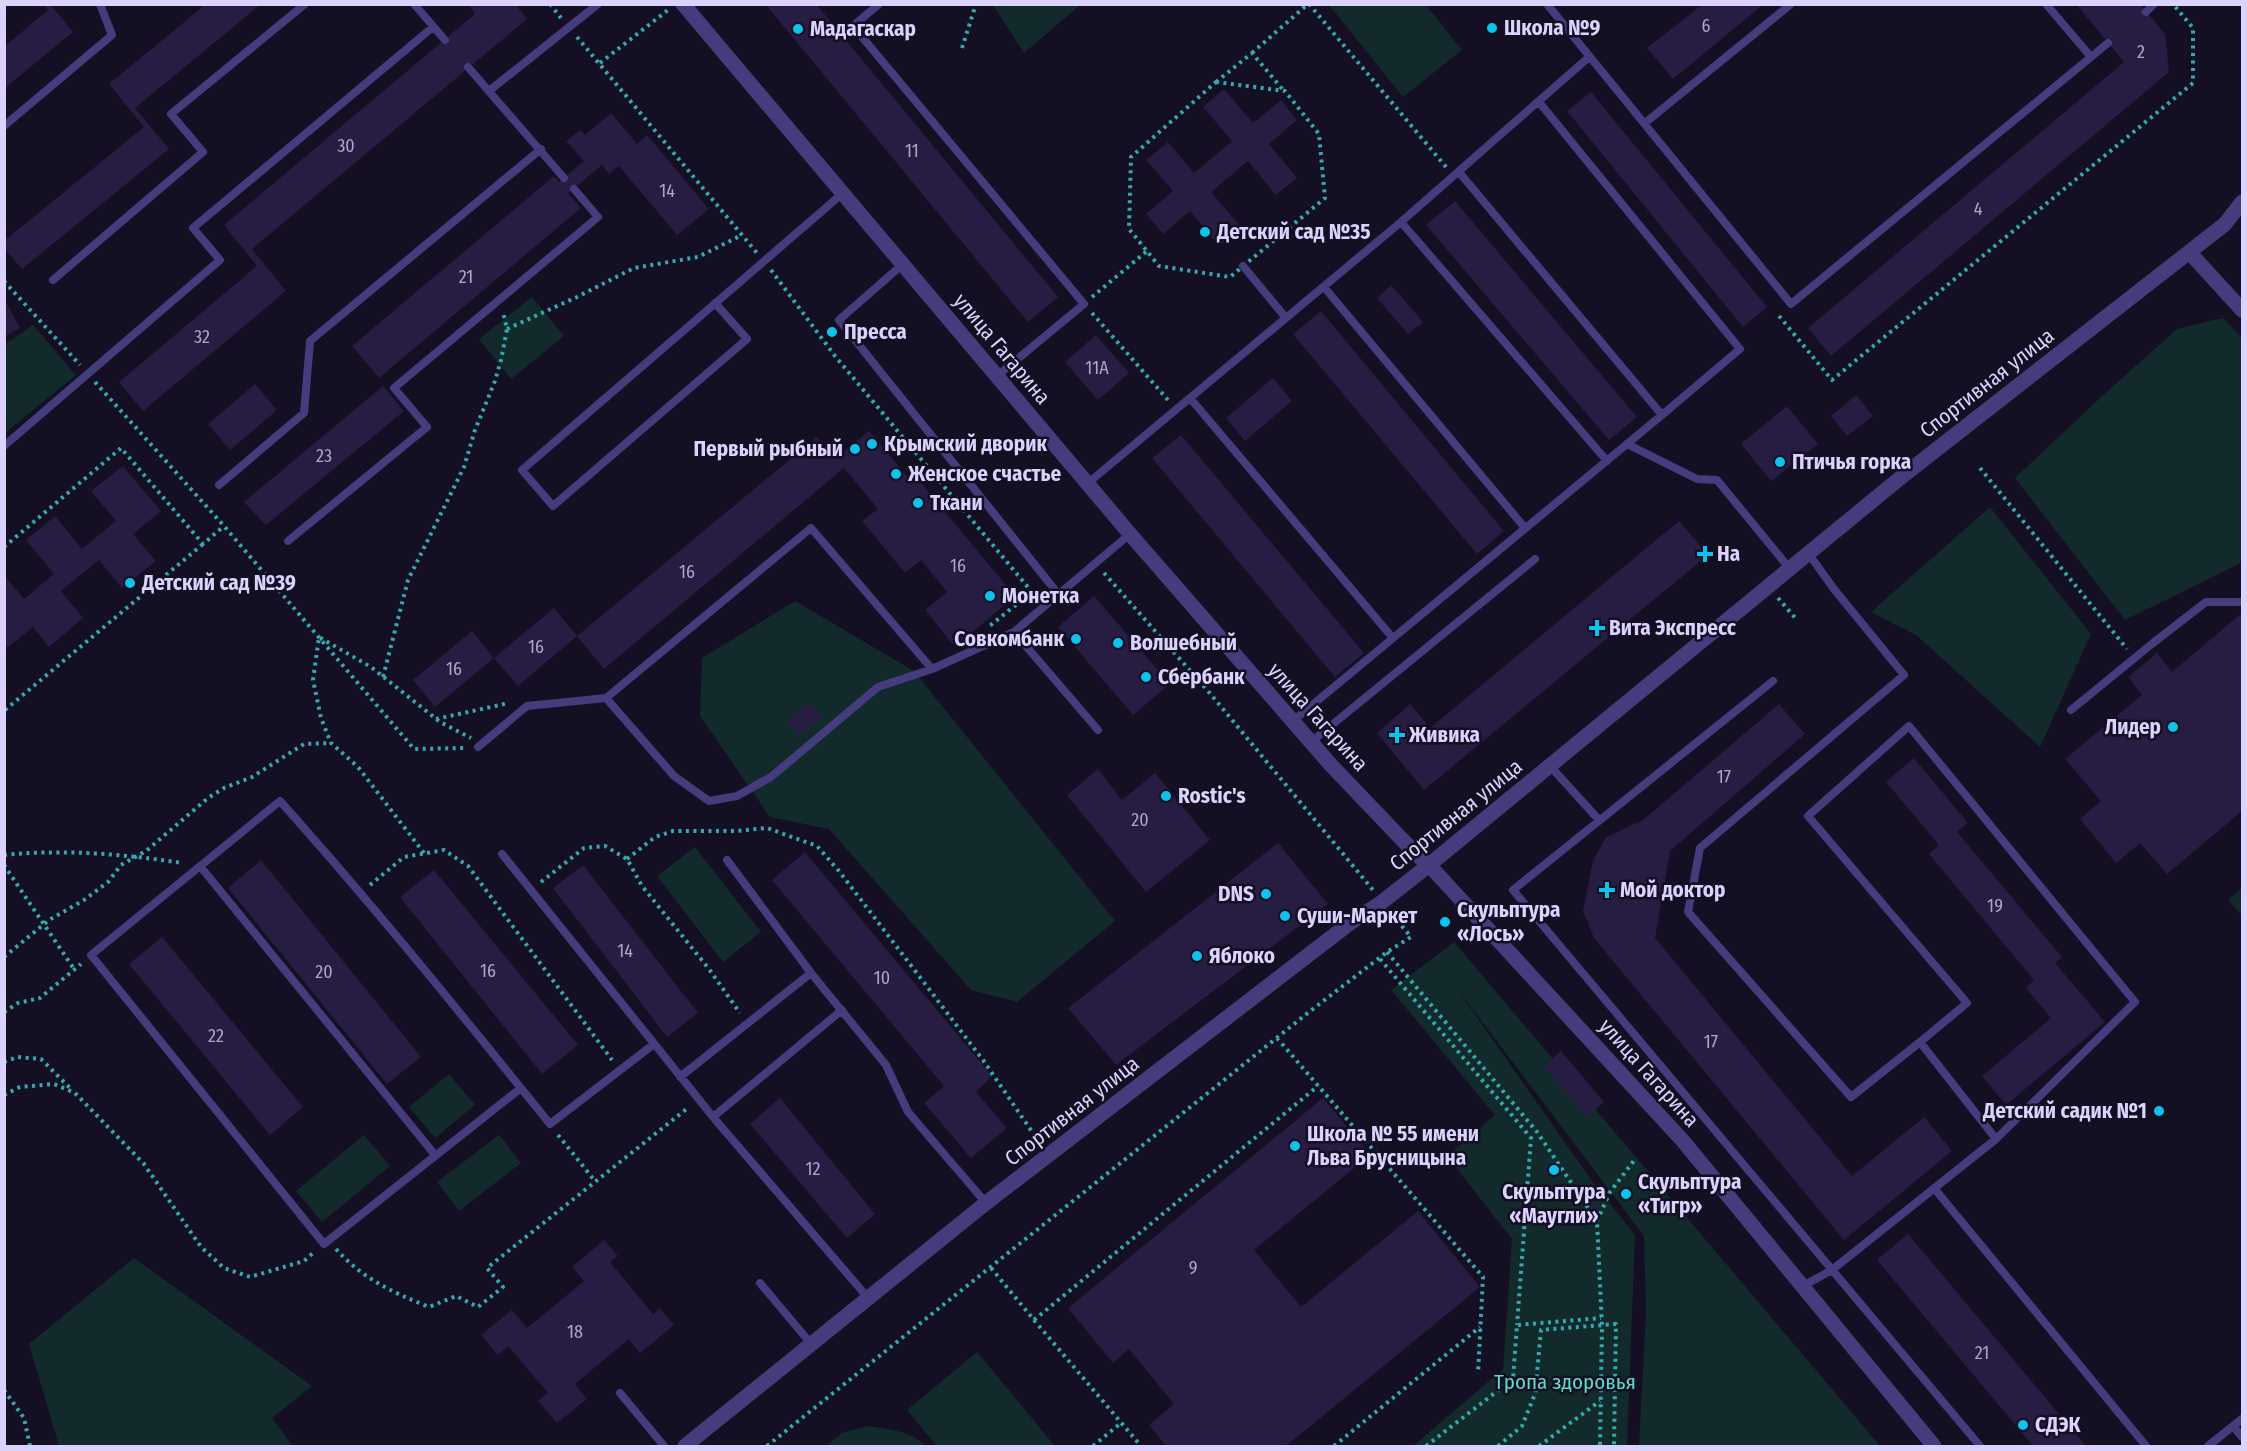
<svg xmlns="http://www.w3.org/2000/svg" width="2247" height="1451" font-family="'Fira Sans Condensed',sans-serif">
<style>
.green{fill:#122a2b}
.building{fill:#271c42}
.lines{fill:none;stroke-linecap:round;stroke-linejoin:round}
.path{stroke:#35aaae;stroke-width:4;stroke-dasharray:3 4.5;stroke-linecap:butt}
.service{stroke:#453c7e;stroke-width:8}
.minor{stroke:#453c7e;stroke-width:15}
.tertiary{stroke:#453c7e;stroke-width:15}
.poi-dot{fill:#0dc3ee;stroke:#140f22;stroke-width:2}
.labels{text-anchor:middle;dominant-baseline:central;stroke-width:5;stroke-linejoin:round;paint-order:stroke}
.number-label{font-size:18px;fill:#aea4ce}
.poi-label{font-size:21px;font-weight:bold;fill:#dbd2fd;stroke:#140f22;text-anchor:start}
.street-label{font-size:21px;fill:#dbd2fd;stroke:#140f22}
.park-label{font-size:21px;fill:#62d9c6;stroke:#140f22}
</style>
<rect width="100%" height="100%" fill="#140f22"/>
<path class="green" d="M993,5H1080L1024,53Z
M1329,5H1426L1462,50L1403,97Z
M532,297L564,336L511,379L479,339Z
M2223,318L2242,338V558L2239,564L2125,620L2015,478L2101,397L2177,329Z
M33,325L76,375L5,433V344Z
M1990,507L2091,634L2040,747L1916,635L1871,612Z
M795,601L914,671L1115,921L1017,1002L971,990L829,829L770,817L700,716L702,658Z
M695,847L761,932L723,962L657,876Z
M2242,888V916L2228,900Z
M1454,942L1880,1446H1639L1646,1311L1644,1236L1455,986L1590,1178L1635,1235L1627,1446H1413L1503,1369L1512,1239L1447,1156L1495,1115L1391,990Z
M449,1074L475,1105L435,1138L409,1107Z
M364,1135L390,1166L322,1222L296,1191Z
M499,1135L521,1163L459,1211L437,1182Z
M134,1258L312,1386L272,1418L293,1446H59L29,1344Z
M977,1352L1055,1446H936L935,1444L907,1410Z
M868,1426C887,1429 913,1431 925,1446H826L842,1433Z"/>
<path class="building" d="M43,4H50L73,32L5,88V46L48,10Z
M206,4H261L135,108L169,149L22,269L4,248V241L144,127L109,84Z
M468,4H515L527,19L252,249L286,291L143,411L119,382L257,266L224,225L475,14Z
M769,4H816L1058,297L1028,322L767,6Z
M1703,4H1764L1673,79L1647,48Z
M2076,4H2140L2165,34L2169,72L1831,356L1808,328L2124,62Z
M1224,89L1253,123L1281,100L1297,120L1269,144L1297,178L1276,195L1248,161L1211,192L1241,227L1219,246L1190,211L1163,234L1146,214L1173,191L1146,160L1168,142L1194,173L1232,141L1203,107Z
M1591,92L1767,307L1743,327L1567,111Z
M611,113L637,144L647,135L709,209L677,235L619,166L609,174L602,165L568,193L581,208L379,378L352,346L554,176L559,182L584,161L566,141L580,130L585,135Z
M1455,201L1637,417L1609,440L1426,225Z
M1391,285L1423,322L1408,334L1377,298Z
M4,298L20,328L4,337Z
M1321,311L1504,531L1477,554L1293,334Z
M1096,335L1129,373L1098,400L1065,362Z
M1273,378L1292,401L1245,441L1226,418Z
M255,384L277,410L230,450L208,424Z
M383,386L404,411L266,525L244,502Z
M1856,395L1873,416L1847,436L1831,416Z
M1787,406L1818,444L1771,481L1741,444Z
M869,431L911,481L916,477L1015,596L955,647L925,610L947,592L921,560L905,573L862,521L878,509L844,468L604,669L577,636L817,437L835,459Z
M1181,435L1364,653L1335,677L1152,458Z
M123,466L161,511L133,534L156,561L122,588L99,560L61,591L83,618L49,647L33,627L8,647L4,643V575L24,599L54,574L26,540L55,516L82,549L116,521L91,491Z
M1679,521L1708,555L1424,790L1377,733L1410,704L1430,728Z
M1094,596L1170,684L1133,715L1058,627Z
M554,608L577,636L518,686L494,658Z
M2242,613V811L2167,874L2140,843L2116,863L2080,819L2101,801L2065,759L2142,695L2128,677L2157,653L2172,672Z
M472,631L494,658L435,707L413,680Z
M810,703L822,716L799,735L787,722Z
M1779,704L1805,734L1670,851L1655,938L1852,1176L1924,1117L1952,1151L1844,1240L1594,938L1583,911L1593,861L1606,837L1643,820Z
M1914,758L1968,823L1957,832L2062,957L2055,963L2105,1022L2006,1105L1982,1076L2051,1018L2026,988L2034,980L1929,854L1939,845L1886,782Z
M1098,769L1122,800L1155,773L1210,840L1146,892L1067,795Z
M1278,843L1328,904L1116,1065L1068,1008Z
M805,852L992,1076L976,1092L1007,1128L971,1158L924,1103L944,1086L772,880Z
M261,860L421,1057L387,1084L228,888Z
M583,865L698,1013L667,1037L553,888Z
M434,870L578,1045L542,1074L400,897Z
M162,937L303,1107L270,1135L129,964Z
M1561,1051L1604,1102L1587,1117L1544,1066Z
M780,1098L875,1214L847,1238L750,1124Z
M1323,1098L1370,1155L1254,1250L1301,1307L1418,1211L1480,1287L1286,1446H1166L1149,1425L1174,1404L1129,1349L1113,1363L1068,1308Z
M1594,1203L1600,1211L1594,1215L1588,1208Z
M1908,1234L2086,1446H2033L1877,1260Z
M604,1240L618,1256L610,1262L653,1314L660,1308L674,1325L640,1353L629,1339L575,1384L587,1399L557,1423L538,1401L548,1393L508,1346L498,1355L481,1335L512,1310L527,1328L584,1281L572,1267Z"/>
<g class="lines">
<path class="path" d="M550,4L561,18
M1309,4L1446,167
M577,37L757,253
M962,48L976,4
M1252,53L1308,4
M600,63L668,10
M1216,82L1285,91L1319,134L1325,198L1230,277L1159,266L1129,229L1131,157Z
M1216,82L1252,53L1284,91
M771,270L835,356L1032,592L987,628
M4,281L80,365
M1092,297L1147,251
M1092,313L1168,400
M1779,316L1832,380L2193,83V28L2173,4
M507,329L577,297L634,268L698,257L742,235
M95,382L224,526L414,749L466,748
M1980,468L2127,649
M4,547L121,448L203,544L224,526
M1104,573L1208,691L1373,890
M1778,598L1797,620
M383,677L408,580L464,467L475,430L495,381L501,360L507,329L503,312
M5,710L203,544
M436,719L509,703
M424,853L358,767L331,743L321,718L313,680L319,637L371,667L440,722L471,738
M4,855C63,849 124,854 182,863
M627,859L655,837L673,831H735L767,828L817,846L839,871L983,1060L1039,1142
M4,865L74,969
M541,882L584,848L605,846L627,859L642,886L709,969L740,1013
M370,885L404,857L444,850L468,866L612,1060
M1387,952L1537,1132L1597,1221L1602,1326L1600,1446
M4,957L49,920L84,900L108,882L121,865L146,851L208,798L224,788L252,777L304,744L331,743
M1380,959L1531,1138L1517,1325
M4,1012L18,1003L40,998L81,964
M1277,1038L1483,1277L1478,1374
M4,1062L18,1057L41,1059L72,1090
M4,1095L20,1087L54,1084L75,1093L144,1164L201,1247L224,1268L250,1277L304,1261L315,1251
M558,1135L595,1181
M1597,1221L1610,1192L1636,1158
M336,1249C363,1279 392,1292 429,1307L456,1296L478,1307L503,1287L487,1268L689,1107
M991,1268L1034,1320L1318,1086
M1034,1320L1141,1446
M4,1390L24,1418L30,1446
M767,1446L1309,1012L1387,952L1411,937L1392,914
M1093,1446L1121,1423
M1334,1446L1480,1327
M1426,1446L1513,1379L1517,1325L1601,1318
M1498,1446L1522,1426L1535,1394L1541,1330L1616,1324L1614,1446
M1539,1446L1600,1401"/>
<path class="service" d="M414,4L445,40
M879,4L853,26L1084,304L997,376
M1547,4L1791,304L2091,57L2046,4
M2146,12L2154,4
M2091,57L2108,43
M468,67L564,178
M489,91L598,4
M1539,102L1740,349L1662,415
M1645,123L1791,4
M4,126L112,35L100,4
M1401,222L1607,461
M903,264L839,320L1059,595
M1243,266L1286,318
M53,280L203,152L171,114L305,4
M1324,287L1525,528
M715,303L747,339L553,506L522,470L843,193
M1190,398L1392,637
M1627,444L1697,479L1717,480L1790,569
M4,446L220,260L193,228L433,27
M1088,483L1401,222L1589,57
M219,485L304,413L310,341L541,149
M288,541L427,427L394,388L598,217L574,189
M1808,553L1834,589L1904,675L1700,848L1688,912L1851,1097L1920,1042L1996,1139
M1014,632L1098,730
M1773,681L1513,890L1980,1446
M606,698L811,528L932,669
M2071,710L2153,643L2206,602H2242
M1293,721L1662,415L1459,172
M1311,742L1535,559
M478,747L527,706L606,698L674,776L709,801L737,796L771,777L878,687L932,669L1014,632L1130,534
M1550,766L1599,820
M502,854L713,1117L869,1299
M727,860L811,973L886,1065L908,1112L986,1203
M200,866L435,1155
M680,1077L811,973
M521,1088L324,1244L91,955L280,801C374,906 462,1015 550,1124L654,1044
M713,1117L842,1010
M1934,1188L2146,1446
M760,1283L812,1345
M1803,1286L1832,1270L1996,1139L2135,1002L1909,726L1808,816L1967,1003L1920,1042
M620,1393L664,1446
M2233,1426L2242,1437
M2208,1446L2242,1419"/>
<path class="minor" d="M2190,253L2242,310
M685,1446L986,1203L1350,923L1382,902L1429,865L1905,474L2225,224L2242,202"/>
<path class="tertiary" d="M683,4L1130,534L1330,764L1415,853L1429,865L1683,1141L1934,1446"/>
</g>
<g class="poi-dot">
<circle cx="1492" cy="28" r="6"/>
<circle cx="798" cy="29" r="6"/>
<circle cx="1205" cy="232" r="6"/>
<circle cx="832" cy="332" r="6"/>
<circle cx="872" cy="444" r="6"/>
<circle cx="855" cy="449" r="6"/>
<circle cx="1780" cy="462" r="6"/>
<circle cx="896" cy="474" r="6"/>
<circle cx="918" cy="503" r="6"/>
<path d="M1702 545h6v6h6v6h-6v6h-6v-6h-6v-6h6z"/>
<circle cx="130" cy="583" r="6"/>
<circle cx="990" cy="596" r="6"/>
<path d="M1594 619h6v6h6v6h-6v6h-6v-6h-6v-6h6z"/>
<circle cx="1076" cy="639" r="6"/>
<circle cx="1118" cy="643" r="6"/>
<circle cx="1146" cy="677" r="6"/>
<circle cx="2173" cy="727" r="6"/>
<path d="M1394 726h6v6h6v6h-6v6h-6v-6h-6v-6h6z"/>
<circle cx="1166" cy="796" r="6"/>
<path d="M1604 881h6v6h6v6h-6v6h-6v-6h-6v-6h6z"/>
<circle cx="1266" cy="894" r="6"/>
<circle cx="1285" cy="916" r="6"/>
<circle cx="1445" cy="922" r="6"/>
<circle cx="1197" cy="956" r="6"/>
<circle cx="2159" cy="1111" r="6"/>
<circle cx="1295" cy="1146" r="6"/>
<circle cx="1554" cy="1170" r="6"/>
<circle cx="1626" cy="1194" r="6"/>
<circle cx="2023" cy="1425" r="6"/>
</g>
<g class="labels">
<g class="number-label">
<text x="1706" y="26">6</text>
<text x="2141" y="52">2</text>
<text x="346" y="146">30</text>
<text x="912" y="151">11</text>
<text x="667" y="191">14</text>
<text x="1978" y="209">4</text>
<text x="466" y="277">21</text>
<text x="202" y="337">32</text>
<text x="1097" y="368">11А</text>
<text x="324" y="456">23</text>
<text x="958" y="566">16</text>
<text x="687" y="572">16</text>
<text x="536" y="647">16</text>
<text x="454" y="669">16</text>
<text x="1724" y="777">17</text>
<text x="1140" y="820">20</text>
<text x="1995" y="906">19</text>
<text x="625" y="951">14</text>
<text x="488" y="971">16</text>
<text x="324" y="972">20</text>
<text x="882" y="978">10</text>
<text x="216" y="1036">22</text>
<text x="1711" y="1042">17</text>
<text x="813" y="1169">12</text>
<text x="1193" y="1268">9</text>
<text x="575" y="1332">18</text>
<text x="1982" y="1353">21</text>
</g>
<g class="poi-label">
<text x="1504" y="28">Школа №9</text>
<text x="810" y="29">Мадагаскар</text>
<text x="1217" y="232">Детский сад №35</text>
<text x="844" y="332">Пресса</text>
<text x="884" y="444">Крымский дворик</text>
<text x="843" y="449" text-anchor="end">Первый рыбный</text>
<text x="1792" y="462">Птичья горка</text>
<text x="908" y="474">Женское счастье</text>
<text x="930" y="503">Ткани</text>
<text x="1717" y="554">На</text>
<text x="142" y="583">Детский сад №39</text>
<text x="1002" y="596">Монетка</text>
<text x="1609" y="628">Вита Экспресс</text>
<text x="1064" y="639" text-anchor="end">Совкомбанк</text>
<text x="1130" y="643">Волшебный</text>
<text x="1158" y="677">Сбербанк</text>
<text x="2161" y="727" text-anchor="end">Лидер</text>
<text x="1409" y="735">Живика</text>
<text x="1178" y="796">Rostic's</text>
<text x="1620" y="890">Мой доктор</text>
<text x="1254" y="894" text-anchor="end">DNS</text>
<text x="1457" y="910">Скульптура<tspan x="1457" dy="24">«Лось»</tspan></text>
<text x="1297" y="916">Суши-Маркет</text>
<text x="1209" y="956">Яблоко</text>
<text x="2147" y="1111" text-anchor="end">Детский садик №1</text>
<text x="1307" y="1134">Школа № 55 имени<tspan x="1307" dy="24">Льва Брусницына</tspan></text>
<text x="1638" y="1182">Скульптура<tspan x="1638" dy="24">«Тигр»</tspan></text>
<text x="1554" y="1192" text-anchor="middle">Скульптура<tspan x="1554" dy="24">«Маугли»</tspan></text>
<text x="2035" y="1425">СДЭК</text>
</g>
<g class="street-label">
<text transform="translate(1002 349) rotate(50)">улица Гагарина</text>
<text transform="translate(1987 383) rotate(-38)">Спортивная улица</text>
<text transform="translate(1318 717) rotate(48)">улица Гагарина</text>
<text transform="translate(1456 815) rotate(-39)">Спортивная улица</text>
<text transform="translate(1649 1073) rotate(48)">улица Гагарина</text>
<text transform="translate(1072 1111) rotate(-38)">Спортивная улица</text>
</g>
<g class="park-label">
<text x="1565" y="1382">Тропа здоровья</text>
</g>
</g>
<rect width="2247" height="1451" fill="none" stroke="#dbd2fd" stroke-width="12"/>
</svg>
